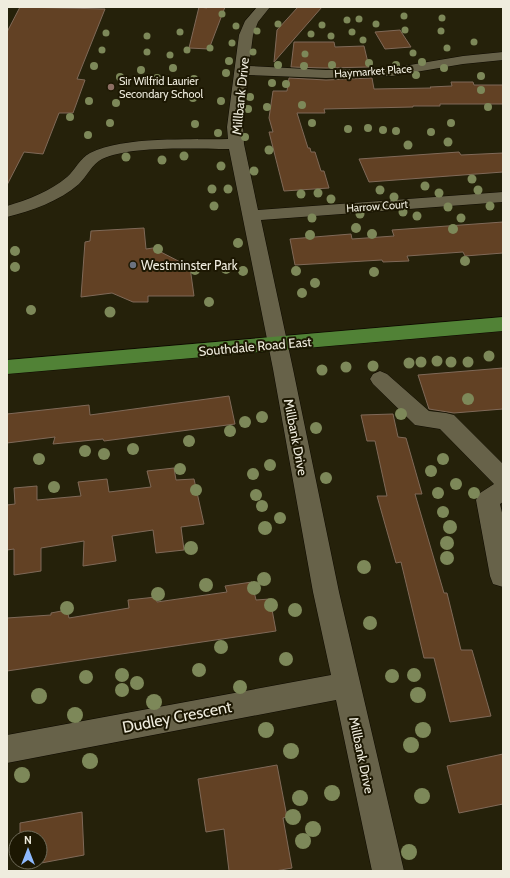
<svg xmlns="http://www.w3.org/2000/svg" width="510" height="878" font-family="Cabin,sans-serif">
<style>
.building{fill:#624124;stroke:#7f6958}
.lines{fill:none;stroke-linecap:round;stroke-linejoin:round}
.minor-casing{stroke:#0e0a00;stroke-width:1}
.major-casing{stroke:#0e0a00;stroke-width:1}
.minor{fill:#676249;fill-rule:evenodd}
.major{fill:#518236;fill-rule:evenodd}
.tree{fill:#7d8859}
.education-dot{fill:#8d6e63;stroke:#1c1702;stroke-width:1.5}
.worship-dot{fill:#6b7280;stroke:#1c1702;stroke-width:1.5}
.labels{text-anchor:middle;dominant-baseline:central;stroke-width:4;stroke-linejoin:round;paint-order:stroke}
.far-street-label{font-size:11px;fill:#efecde;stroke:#1c1702}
.far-poi-label{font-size:11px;fill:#efecde;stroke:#1c1702;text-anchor:start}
.street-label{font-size:13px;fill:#efecde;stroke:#1c1702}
.poi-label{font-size:13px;fill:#efecde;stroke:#1c1702;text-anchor:start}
.near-street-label{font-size:16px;fill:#efecde;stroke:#1c1702}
</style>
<rect width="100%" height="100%" fill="#25210a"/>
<path class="building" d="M20,7L105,9L77,79L85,80L73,113H59L43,154L24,152L7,185V32Z
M199,7L207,8L208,7H225L209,49L189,48Z
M298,7H322L274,62L277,30Z
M400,30L411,47L385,49L375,32Z
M294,42H334L335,47L364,46L369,67L326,68L291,67Z
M289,78L326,80L372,78L374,89L431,88L430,87L452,86L451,82H473L474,85H503V104H440V106H413V107L324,109L325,113H297L308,148H310L311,152H315L321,171H324L329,188L284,191L269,132H273L269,118L273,91H287Z
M459,152L461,155L503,153V172L369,182L359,159Z
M503,222V253L465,256L463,252L407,256L409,261L383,262L382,260L295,265L290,239L351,234L352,239L394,236L392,230Z
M144,228L146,249L153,248L190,267L194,296H148V302H133L112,293L81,297L85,242L90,241L91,231Z
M503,368V409L454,413L429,409L418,375Z
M229,396L235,424L104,441L103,439L53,444L55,437L7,443V414L89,405L90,415Z
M393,414L398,437L406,438L422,494H415L444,593H447L461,650H472L491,716L450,722L434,658H424L401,562L396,563L377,496H387L375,441H367L361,415Z
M174,468L176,480L194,479L204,524L181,527L184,550L156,553L153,530L112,536L116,561L83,566L84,541L41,548V571L14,575V549L7,550V505L15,504L14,488L37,486V500L81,496L78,482L107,479L109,492L151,487L147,471Z
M252,582L256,600L270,599L276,631L7,671V618L51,615V613L67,610L69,618L129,608L128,600L156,597L157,602L227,592L225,586Z
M503,754V804L459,813L447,766Z
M277,765L287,817L283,818L292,868L275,871H229L224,829L206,832L198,779Z
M82,812L84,855L20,867V862H40V838H20V823Z"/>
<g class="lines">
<g class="minor-casing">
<path id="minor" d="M257,7H270L258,22L253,35L249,66L326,70L392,68L463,56L503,52V60L463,64L392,76L326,78L248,75L243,127L244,144L258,210L503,192V202L261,220L293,369L339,592L404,871H372L336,700L7,763V735L331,675L313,592L273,369L229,149C195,149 132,145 102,159C92,164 87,176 79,184C60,201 31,211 7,217V206C27,200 51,191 67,177C75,170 80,158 90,153C124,136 190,140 228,139L227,127L239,35L245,21Z
M380,371L387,374L429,411L446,413L454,415L503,464V502L500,504L503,517V587L493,584L490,576L476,500L480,493L494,484L440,429L415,425L373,384L370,379L373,374Z"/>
</g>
<g class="major-casing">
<path id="major" d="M503,317V331L7,374V360Z"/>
</g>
<use href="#minor" class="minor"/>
<use href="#major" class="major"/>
</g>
<g class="tree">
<circle cx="222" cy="14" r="3.5"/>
<circle cx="404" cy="16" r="3.5"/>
<circle cx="442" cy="18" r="3.5"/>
<circle cx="359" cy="19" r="3.5"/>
<circle cx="347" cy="20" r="3.5"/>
<circle cx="278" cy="24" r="3.5"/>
<circle cx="376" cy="24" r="3.5"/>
<circle cx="322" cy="25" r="3.5"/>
<circle cx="236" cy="26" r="3.5"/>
<circle cx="405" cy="30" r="3.5"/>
<circle cx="257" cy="31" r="3.5"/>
<circle cx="441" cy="31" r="3.5"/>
<circle cx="180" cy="32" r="3.5"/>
<circle cx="352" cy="32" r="3.5"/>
<circle cx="106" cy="33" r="3.5"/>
<circle cx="311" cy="34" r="3.5"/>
<circle cx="147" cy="36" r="3.5"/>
<circle cx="331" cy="36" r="3.5"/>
<circle cx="363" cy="40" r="3.5"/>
<circle cx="474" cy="42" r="3.5"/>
<circle cx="232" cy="43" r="3.5"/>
<circle cx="210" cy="48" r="3.5"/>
<circle cx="447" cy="48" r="3.5"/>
<circle cx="102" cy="50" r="3.5"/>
<circle cx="187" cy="50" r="3.5"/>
<circle cx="147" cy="52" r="3.5"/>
<circle cx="253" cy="52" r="3.5"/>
<circle cx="413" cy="53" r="3.5"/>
<circle cx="305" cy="54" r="3.5"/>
<circle cx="170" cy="55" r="3.5"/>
<circle cx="229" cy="61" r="4"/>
<circle cx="422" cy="62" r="4"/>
<circle cx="369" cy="63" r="4"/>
<circle cx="278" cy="65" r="4"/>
<circle cx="332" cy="65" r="4"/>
<circle cx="396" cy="65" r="4"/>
<circle cx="94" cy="66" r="4"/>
<circle cx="304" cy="66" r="4"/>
<circle cx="173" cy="68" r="4"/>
<circle cx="444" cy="68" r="4"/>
<circle cx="141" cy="70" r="4"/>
<circle cx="226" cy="73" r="4"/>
<circle cx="416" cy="75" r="4"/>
<circle cx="481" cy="76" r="4"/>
<circle cx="120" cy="77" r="4"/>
<circle cx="157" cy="78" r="4"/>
<circle cx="194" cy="79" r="4"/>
<circle cx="272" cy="83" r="4"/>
<circle cx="286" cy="84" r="4"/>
<circle cx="481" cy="90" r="4"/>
<circle cx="250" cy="97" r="4"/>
<circle cx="193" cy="98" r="4"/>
<circle cx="89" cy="101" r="4"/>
<circle cx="221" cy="101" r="4"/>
<circle cx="116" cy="103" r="4"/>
<circle cx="302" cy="105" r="4"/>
<circle cx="267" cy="107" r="4"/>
<circle cx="488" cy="107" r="4"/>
<circle cx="248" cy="109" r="4"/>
<circle cx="70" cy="117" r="4"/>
<circle cx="110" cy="123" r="4"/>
<circle cx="312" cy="123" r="4"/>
<circle cx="451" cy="123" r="4"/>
<circle cx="195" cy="124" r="4"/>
<circle cx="368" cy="128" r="4"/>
<circle cx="348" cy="129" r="4"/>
<circle cx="383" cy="130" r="4"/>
<circle cx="396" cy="131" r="4"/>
<circle cx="431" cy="132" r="4"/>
<circle cx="218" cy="133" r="4"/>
<circle cx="88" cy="135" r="4"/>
<circle cx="245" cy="137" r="4"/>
<circle cx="448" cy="142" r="4.5"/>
<circle cx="408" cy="145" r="4.5"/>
<circle cx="269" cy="150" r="4.5"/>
<circle cx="184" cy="156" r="4.5"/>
<circle cx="126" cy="157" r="4.5"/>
<circle cx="162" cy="160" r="4.5"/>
<circle cx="221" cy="166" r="4.5"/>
<circle cx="254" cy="171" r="4.5"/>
<circle cx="472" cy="179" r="4.5"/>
<circle cx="425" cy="186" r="4.5"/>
<circle cx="212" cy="189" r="4.5"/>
<circle cx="228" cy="189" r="4.5"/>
<circle cx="380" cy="190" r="4.5"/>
<circle cx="478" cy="190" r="4.5"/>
<circle cx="318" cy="193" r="4.5"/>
<circle cx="439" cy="193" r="4.5"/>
<circle cx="301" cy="194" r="4.5"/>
<circle cx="394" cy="197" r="4.5"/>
<circle cx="331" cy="199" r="4.5"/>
<circle cx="214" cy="206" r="4.5"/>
<circle cx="490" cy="206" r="4.5"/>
<circle cx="448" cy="207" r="4.5"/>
<circle cx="403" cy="212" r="4.5"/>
<circle cx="360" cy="214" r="4.5"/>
<circle cx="417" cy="216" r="4.5"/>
<circle cx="312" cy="218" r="4.5"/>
<circle cx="461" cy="218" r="4.5"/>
<circle cx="356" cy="228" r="5"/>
<circle cx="453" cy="229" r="5"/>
<circle cx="372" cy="234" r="5"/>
<circle cx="310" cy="235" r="5"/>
<circle cx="238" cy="243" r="5"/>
<circle cx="158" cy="249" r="5"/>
<circle cx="15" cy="251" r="5"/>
<circle cx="465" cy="261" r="5"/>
<circle cx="183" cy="266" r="5"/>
<circle cx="15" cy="267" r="5"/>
<circle cx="226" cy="269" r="5"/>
<circle cx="195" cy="270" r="5"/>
<circle cx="243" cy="271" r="5"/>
<circle cx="296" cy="271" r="5"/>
<circle cx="374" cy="272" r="5"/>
<circle cx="315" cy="283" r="5"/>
<circle cx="302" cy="293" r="5"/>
<circle cx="209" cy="302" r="5"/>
<circle cx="31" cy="310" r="5"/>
<circle cx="110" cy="312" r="5.5"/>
<circle cx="489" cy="356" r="5.5"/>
<circle cx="437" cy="361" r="5.5"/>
<circle cx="421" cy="362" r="5.5"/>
<circle cx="451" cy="362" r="5.5"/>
<circle cx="468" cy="362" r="5.5"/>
<circle cx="409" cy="363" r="5.5"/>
<circle cx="373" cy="366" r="5.5"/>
<circle cx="346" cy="367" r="5.5"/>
<circle cx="322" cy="370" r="5.5"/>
<circle cx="468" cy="399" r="6"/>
<circle cx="401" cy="414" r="6"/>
<circle cx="262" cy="417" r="6"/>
<circle cx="245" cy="422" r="6"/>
<circle cx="316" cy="428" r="6"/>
<circle cx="230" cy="431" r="6"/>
<circle cx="189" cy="441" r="6"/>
<circle cx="133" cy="449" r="6"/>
<circle cx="85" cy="451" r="6"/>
<circle cx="104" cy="454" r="6"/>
<circle cx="39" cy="459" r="6"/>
<circle cx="443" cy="459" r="6"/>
<circle cx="270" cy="465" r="6"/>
<circle cx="180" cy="469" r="6"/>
<circle cx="431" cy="471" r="6"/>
<circle cx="253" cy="474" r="6"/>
<circle cx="326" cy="478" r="6"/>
<circle cx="456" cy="484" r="6"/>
<circle cx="54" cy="487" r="6"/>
<circle cx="196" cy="490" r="6"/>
<circle cx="438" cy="493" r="6"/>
<circle cx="474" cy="493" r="6"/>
<circle cx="256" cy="495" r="6"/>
<circle cx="262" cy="506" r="6"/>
<circle cx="443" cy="512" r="6"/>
<circle cx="280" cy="518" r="6"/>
<circle cx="450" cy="527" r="7"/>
<circle cx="265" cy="528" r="7"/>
<circle cx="447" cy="543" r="7"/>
<circle cx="191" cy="548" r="7"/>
<circle cx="447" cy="558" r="7"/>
<circle cx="364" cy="567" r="7"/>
<circle cx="264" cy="579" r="7"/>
<circle cx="206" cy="585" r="7"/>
<circle cx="254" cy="588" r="7"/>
<circle cx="158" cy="594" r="7"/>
<circle cx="271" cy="605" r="7"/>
<circle cx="67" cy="608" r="7"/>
<circle cx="295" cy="610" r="7"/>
<circle cx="370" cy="623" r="7"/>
<circle cx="221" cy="647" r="7"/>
<circle cx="286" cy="659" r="7"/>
<circle cx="199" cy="670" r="7"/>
<circle cx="122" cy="675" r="7"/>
<circle cx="414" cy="675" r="7"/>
<circle cx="392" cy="676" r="7"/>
<circle cx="86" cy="677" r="7"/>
<circle cx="137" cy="683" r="7"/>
<circle cx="240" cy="687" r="7"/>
<circle cx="122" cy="690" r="7"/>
<circle cx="418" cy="695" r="8"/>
<circle cx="39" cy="696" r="8"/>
<circle cx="154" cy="702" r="8"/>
<circle cx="75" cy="715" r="8"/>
<circle cx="266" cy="730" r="8"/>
<circle cx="423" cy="730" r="8"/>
<circle cx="411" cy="745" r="8"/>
<circle cx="291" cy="751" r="8"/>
<circle cx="90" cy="761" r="8"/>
<circle cx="22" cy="775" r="8"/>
<circle cx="332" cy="793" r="8"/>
<circle cx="422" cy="796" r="8"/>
<circle cx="300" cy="798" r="8"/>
<circle cx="293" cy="817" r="8"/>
<circle cx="313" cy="829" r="8"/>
<circle cx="303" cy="841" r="8"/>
<circle cx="409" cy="852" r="8"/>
</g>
<circle class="education-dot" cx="111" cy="87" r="4"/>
<circle class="worship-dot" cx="133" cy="265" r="4"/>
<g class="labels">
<g class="far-street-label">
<text transform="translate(373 71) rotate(-4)">Haymarket Place</text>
<text transform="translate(377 206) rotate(-4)">Harrow Court</text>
</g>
<g class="far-poi-label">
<text x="119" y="81">Sir Wilfrid Laurier<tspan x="119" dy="13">Secondary School</tspan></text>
</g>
<g class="street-label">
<text transform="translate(240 96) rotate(-84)">Millbank Drive</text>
<text transform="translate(255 346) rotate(-5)">Southdale Road East</text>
<text transform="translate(296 437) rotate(79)">Millbank Drive</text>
<text transform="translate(362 755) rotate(78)">Millbank Drive</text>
</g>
<g class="poi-label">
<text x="141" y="265">Westminster Park</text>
</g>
<g class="near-street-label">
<text transform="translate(177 717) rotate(-11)">Dudley Crescent</text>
</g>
</g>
<rect width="510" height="878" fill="none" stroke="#efecde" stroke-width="16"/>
<g transform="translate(28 850)"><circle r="19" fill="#1c1702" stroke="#706c5a"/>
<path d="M0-3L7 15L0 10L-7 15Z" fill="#8eb9fd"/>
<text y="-6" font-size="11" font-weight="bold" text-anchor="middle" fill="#efecde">N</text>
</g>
</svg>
